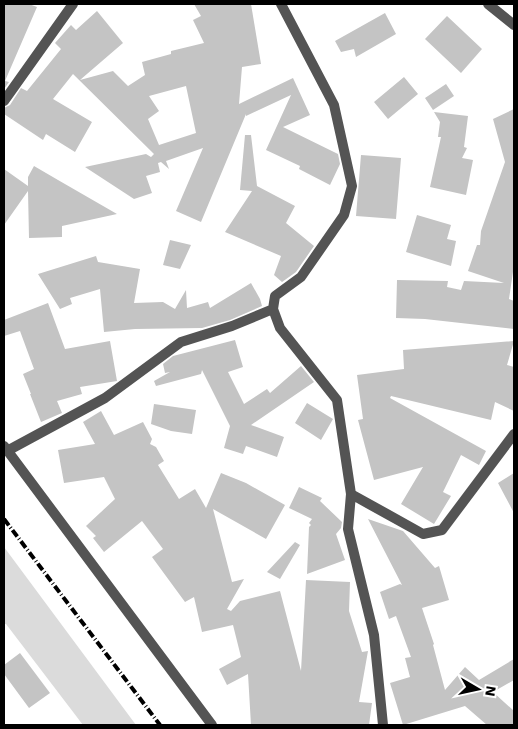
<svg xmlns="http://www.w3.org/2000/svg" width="518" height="729" font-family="'Work Sans',sans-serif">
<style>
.green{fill:#dbdbdb}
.building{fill:#c4c4c4;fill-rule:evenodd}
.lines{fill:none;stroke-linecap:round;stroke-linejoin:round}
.minor{stroke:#545454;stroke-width:10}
.rail{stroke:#000;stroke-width:4;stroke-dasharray:8 2.5 1 2.5;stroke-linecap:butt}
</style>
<rect width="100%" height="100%" fill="#fff"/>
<path class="green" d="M4,547L136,725H83L6,624H4Z"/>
<path class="building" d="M4,4H29L37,7L5,81L9,82L4,89Z
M194,4H251L261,64L242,67L239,104L293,78L310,115L283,127L338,154L340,164L330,185L299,169L300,166L266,150L291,95L246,116V114L201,222L176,211L203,148L166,161L169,169L161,162L158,163L160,172L146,176L152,193L134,199L85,167L146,154L151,157L154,154L73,74L53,99L92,122L75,152L46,134L43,140L4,114V108L10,105L21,88L27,91L61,49L55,43L71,25L76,30L97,11L123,43L80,80L113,71L128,86L145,75L142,62L171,54V51L204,43L193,20L201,16ZM186,86L196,133L159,145L148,119L159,111L149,96Z
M385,13L396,34L356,57L354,49L341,52L335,41Z
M447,16L482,49L461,73L425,39Z
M404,77L418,94L388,119L374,102Z
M446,84L454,96L433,110L425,98Z
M514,109V265L509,299L514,301V329L425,319L396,318L397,280L448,281L447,287L461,290L464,281L504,283L468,271L477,245H480L481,231L505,162L493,119Z
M434,112L468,116L464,147L467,148L462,158L473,160L466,195L430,187L441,137H438L440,122Z
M245,135H251L257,186L295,206L286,223L314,246L296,272L282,282L274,275L281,256L225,232L252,191L240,190Z
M361,155L401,158L396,219L356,216Z
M34,166L58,180L117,214L62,226V237L29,238L28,191L4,225V169L28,186V177Z
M417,215L451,225L447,239L456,241L451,266L406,252Z
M170,240L191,245L180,269L163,265Z
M96,256L98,262L140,269L134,303L163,302L175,309L186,290L187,308L208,302L210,308L251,283L260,299L262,306L230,320L202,328L135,329L104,332L100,289L70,298L72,304L60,309L38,274Z
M48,303L65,349L110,341L117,381L80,387L82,394L57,401L62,413L41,422L30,394H31L23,374L34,369L20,331L4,336V320Z
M235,340L243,367L228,372L244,404L267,389L270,393L301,366L314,382L251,425L284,437L277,457L246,446L243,454L224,448L230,426L202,370L201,374L156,386L154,381L170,372L165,373L163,364L173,356Z
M514,341L507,365L514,367V411L495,402L491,420L391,396L390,398L486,451L479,465L461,455L443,492L451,496L434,524L401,504L423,467L374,480L358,420L363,419L357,375L404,369L403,350Z
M307,403L333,419L321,440L295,423Z
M154,404L196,410L192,434L171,431L151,424Z
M101,411L114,435L143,422L152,439L150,444L156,447L164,461L158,465L179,499L195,489L206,508L221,473L246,483L285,505L266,539L213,509L232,582L244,579L227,609L231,611L240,601L280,591L301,671L306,580L350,582L349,611L362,652L368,651L359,702L372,703L369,725H251L248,674L227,685L219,669L241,657L233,625L202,632L194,597L185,602L152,557L163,549L142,521L104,552L93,538L96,536L86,526L115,499L104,477L64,483L58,450L95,444L83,422Z
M514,473V513L498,483Z
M299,487L322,498L320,501L342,522L341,528L336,534L345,560L307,574L309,527L311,525L309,523L312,519L289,508Z
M368,519L403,531L435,568L439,566L449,600L422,608L434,644L433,645L445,690L465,667L479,680L514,659V680L493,692L514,711V725H487L465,706L403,725L390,683L410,677L405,658L411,657L396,616L389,619L380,592L400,584L402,585Z
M295,542L300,545L280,579L267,572Z
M20,653L50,693L29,708L4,674V665Z"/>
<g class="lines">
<path class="minor" d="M281,4L334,105L352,186L344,215L301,277L275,296L273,309L280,328L337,400L351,494L348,529L374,635L383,725
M488,4L514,25
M4,101L73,4
M4,446L212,725
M7,451L105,398L181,342L232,326L273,309
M351,494L423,534L442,530L514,434"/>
<path class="rail" d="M4,519L160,725"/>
</g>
<rect width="518" height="729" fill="none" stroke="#000000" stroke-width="10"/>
<g transform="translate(478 689) rotate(99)" stroke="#ffffff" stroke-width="4" paint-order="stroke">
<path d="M0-4L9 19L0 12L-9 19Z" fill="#000000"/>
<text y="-8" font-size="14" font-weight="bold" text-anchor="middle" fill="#000000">N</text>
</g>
</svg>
